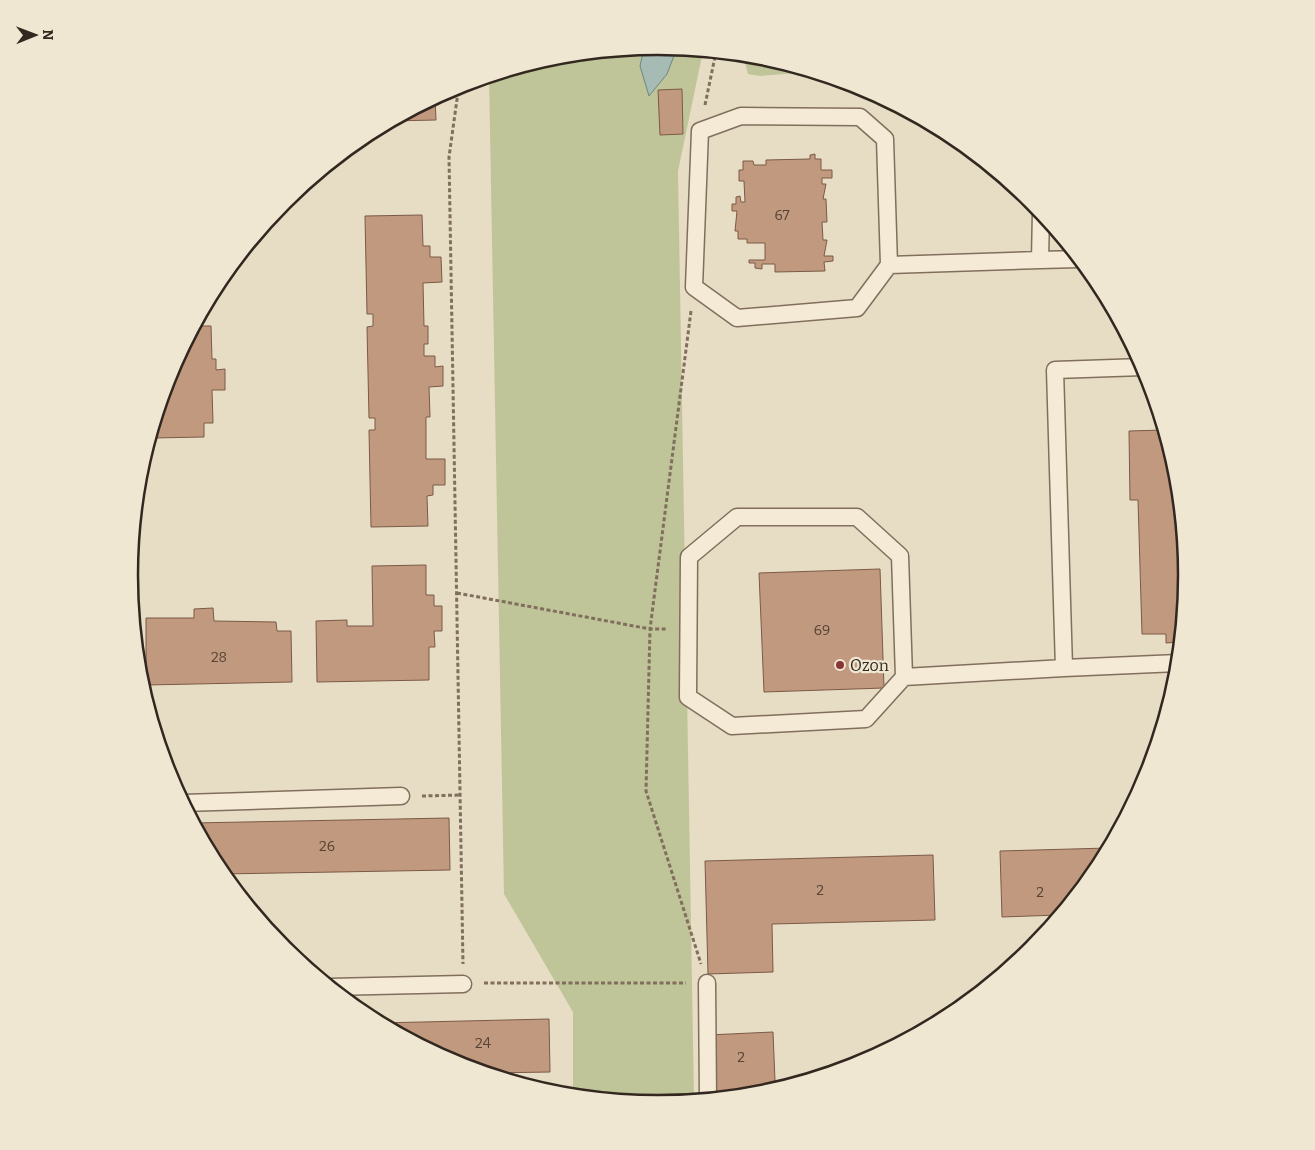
<svg xmlns="http://www.w3.org/2000/svg" width="1315" height="1150" font-family="Bitter,serif">
<style>
.green{fill:#c0c499}
.water{fill:#a5bbb4;stroke:#6d8881}
.building{fill:#c1997f;stroke:#7b5a46}
.lines{fill:none;stroke-linecap:round;stroke-linejoin:round}
.service-casing{stroke:#806f5d;stroke-width:19}
.path{stroke:#806f5d;stroke-width:3;stroke-dasharray:4 2.5;stroke-linecap:butt}
.service{stroke:#f4ead6;stroke-width:16}
.poi-dot{fill:#873537;stroke:#f0e7d2;stroke-width:2}
.labels{text-anchor:middle;dominant-baseline:central;stroke-width:4.5;stroke-linejoin:round;paint-order:stroke}
.number-label{font-size:14px;fill:#564437}
.poi-label{font-size:16px;fill:#32281f;stroke:#f0e7d2;text-anchor:start}
.rim{fill:none;stroke:#32281f;stroke-width:2.5}
</style>
<rect width="100%" height="100%" fill="#e7dcc4"/>
<path class="green" d="M658,46L703,51L678,171L694,1100L657,1104L573,1095V1012L504,894L489,76L555,56Z
M743,55L761,56L811,72L760,76L748,74Z"/>
<path class="water" d="M658,46L677,48L667,74L649,96L640,66L644,48Z"/>
<path class="building" d="M682,89L683,134L660,135L658,90Z
M435,97L436,120L391,121Z
M815,154V159H821V170H832V178H822V184H826L823,199H826L827,222H822L823,240H827L824,256H833V261L824,262L825,271L775,272V264H762V269L755,268V263H749V260H765V243H747V239H738V231H735L737,211H732V204H736V197L740,196L741,202H745L744,181H739V170H743V161H753L754,165H766V160L810,159V155Z
M422,215L423,246H430V257H441L442,282L423,283L424,326H428V344H424V356H435V367L443,366V386L429,387L430,417H426V459H445V485H433V495L427,496L428,526L371,527L369,430H375V418H369L367,327L373,326V314H367L365,216Z
M202,312V326H211L212,359H216V370L225,369V390H212L213,423H204V437L152,438V430L169,372Z
M1163,430L1176,472L1186,575L1180,642L1166,643V634H1142L1138,500H1130L1129,431Z
M426,565V595H434V606H442V631H434L435,647H429V680L317,682L316,621L347,620V626H373L372,566Z
M880,569L884,688L764,692L759,573Z
M213,608L214,621L276,622L277,631H291L292,682L146,685V618H194V609Z
M449,818L450,870L222,874L193,823Z
M1108,848L1097,869L1059,915L1002,917L1000,851Z
M933,855L935,920L772,924L773,972L708,974L705,861Z
M549,1019L550,1072L488,1073L455,1063L379,1023Z
M773,1032L775,1081L806,1080L760,1094L710,1099L708,1035Z"/>
<g class="lines">
<g class="service-casing">
<path id="service" d="M1041,212L1040,260L1079,259
M889,265L885,139L860,117L741,116L700,131L694,287L737,318L857,308L889,265L1040,260
M1143,367L1055,370L1064,668L1178,663
M904,677L866,719L732,726L688,697L689,557L737,517H857L900,556L904,677L1064,668
M183,803L401,796
M707,983L708,1099
M330,987L463,984"/>
</g>
<path class="path" d="M459,85L449,157L463,964
M705,105L716,52
M691,311L650,629L646,791L701,964
M457,593L650,629H668
M422,796L460,795
M484,983H686"/>
<use href="#service" class="service"/>
</g>
<circle class="poi-dot" cx="840" cy="665" r="5"/>
<g class="labels">
<g class="number-label">
<text x="782" y="215">67</text>
<text x="822" y="630">69</text>
<text x="219" y="657">28</text>
<text x="327" y="846">26</text>
<text x="820" y="890">2</text>
<text x="1040" y="892">2</text>
<text x="483" y="1043">24</text>
<text x="741" y="1057">2</text>
</g>
<g class="poi-label">
<text x="850" y="665">Ozon</text>
</g>
</g>
<path d="M0 0H1315V1150H0ZM138 575a520 520 0 1 1 1040 0a520 520 0 1 1-1040 0Z" fill="#f0e7d2" fill-rule="evenodd"/>
<path class="rim" d="M138 575a520 520 0 1 1 1040 0a520 520 0 1 1-1040 0Z"/>
<g transform="translate(35 35) rotate(89)" stroke="#f0e7d2" stroke-width="4" paint-order="stroke">
<path d="M0-4L9 19L0 12L-9 19Z" fill="#32281f"/>
<text y="-8" font-size="14" font-weight="bold" text-anchor="middle" fill="#32281f">N</text>
</g>
</svg>
